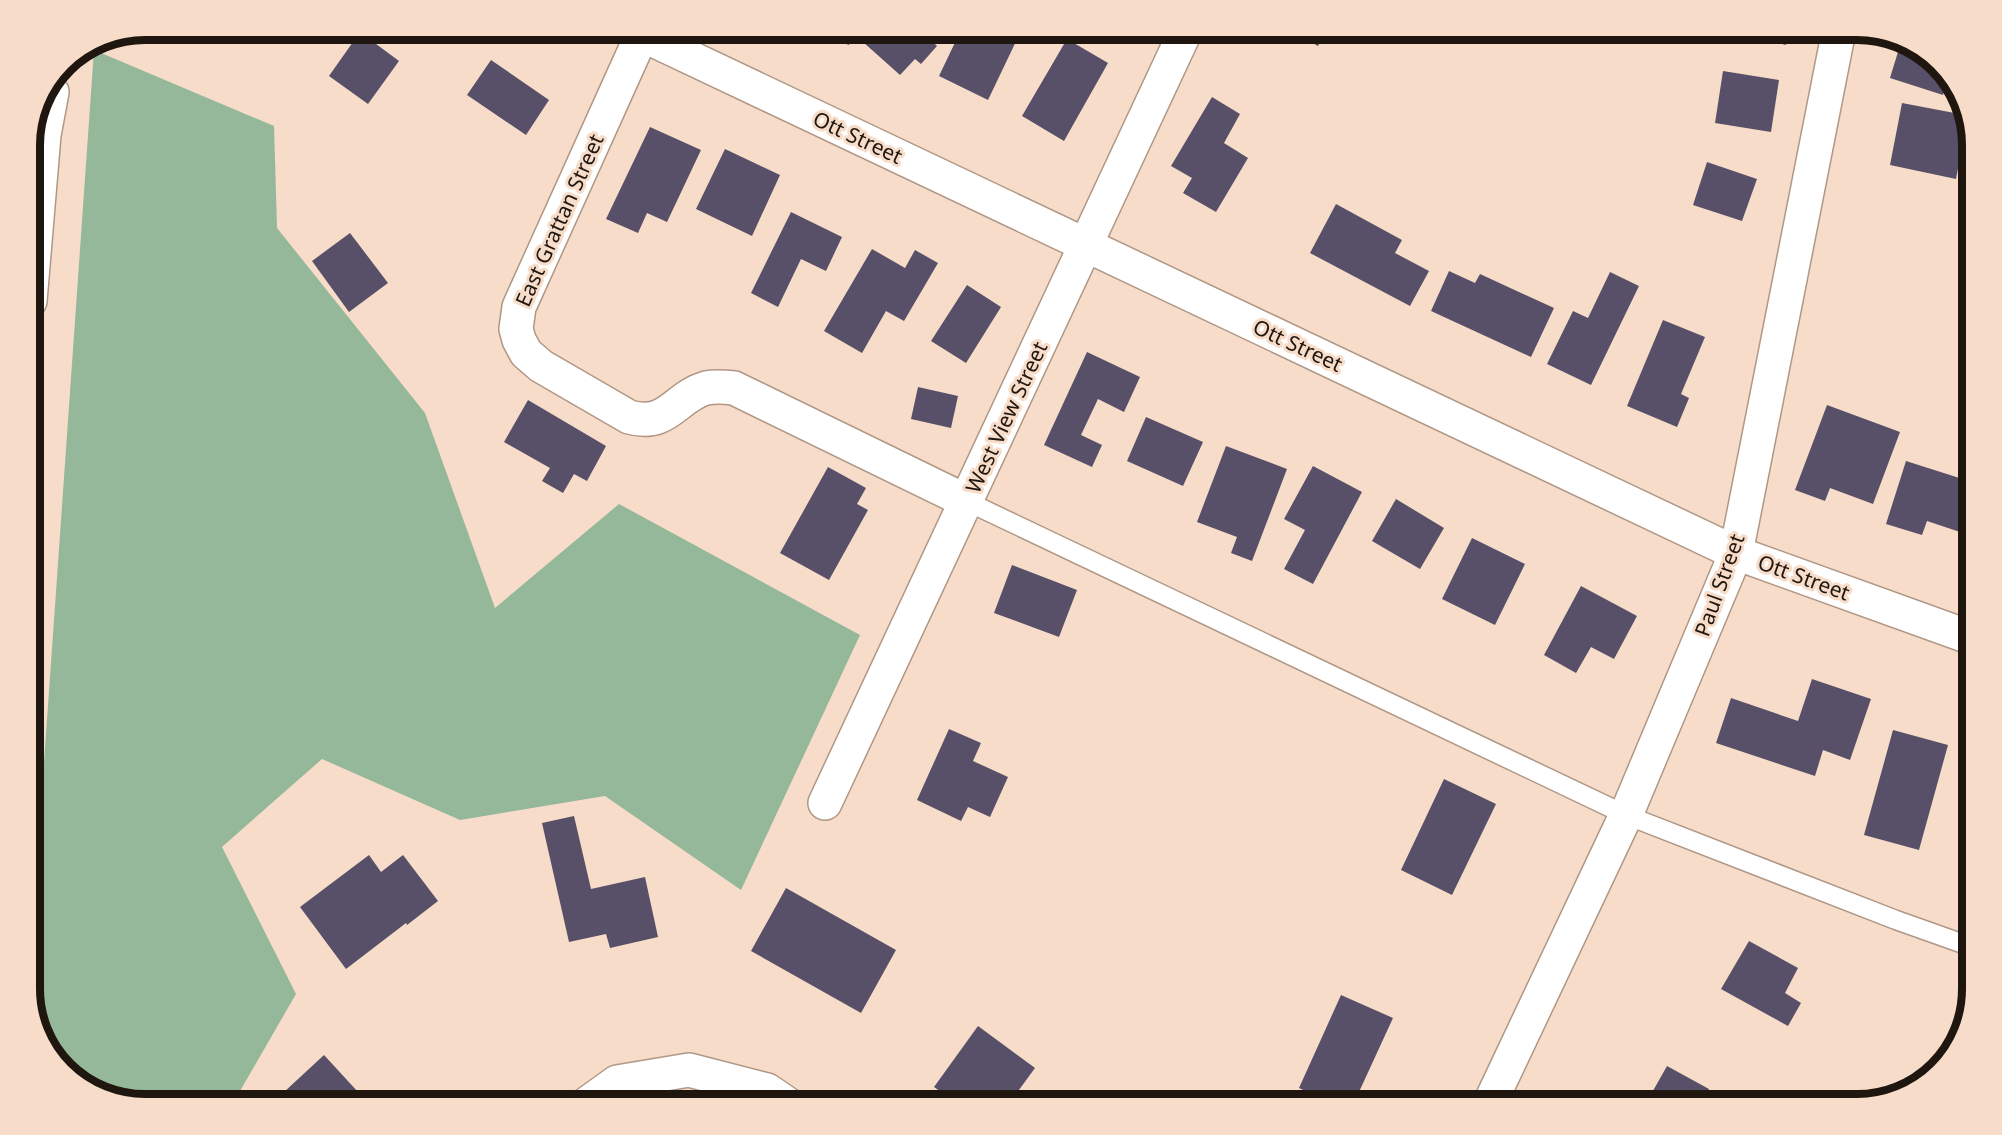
<svg xmlns="http://www.w3.org/2000/svg" width="2002" height="1135" font-family="'Noto Sans',sans-serif">
<style>
.forest{fill:#95b89b}
.building{fill:#585068}
.lines{fill:none;stroke-linecap:round;stroke-linejoin:round}
.lane-casing{stroke:#b09785;stroke-width:21}
.street-casing{stroke:#b09785;stroke-width:36}
.secondary-casing{stroke:#b09785;stroke-width:36}
.lane{stroke:#fff;stroke-width:18}
.street{stroke:#fff;stroke-width:33}
.secondary{stroke:#fff;stroke-width:33}
.labels{text-anchor:middle;dominant-baseline:central;stroke-width:6;stroke-linejoin:round;paint-order:stroke}
.street-label{font-size:21px;fill:#1f160f;stroke:#f7ddc9}
.rim{fill:none;stroke:#1f160f;stroke-width:8}
</style>
<rect width="100%" height="100%" fill="#f7ddc9"/>
<path class="forest" d="M94,50L274,126L277,228L425,413L495,608L619,504L860,635L741,890L605,796L460,820L322,759L222,847L296,994L232,1105H146L88,1090L46,1047L30,996V962Z"/>
<path class="building" d="M294,30H321L313,43Z
M807,30H854L849,45Z
M873,30H920L937,46L921,64L915,59L900,75L863,42Z
M961,30H1014L1020,33L988,100L939,76Z
M1288,30H1326L1318,46Z
M1725,30H1789L1786,45Z
M360,32L399,61L368,104L329,76Z
M1067,39L1108,63L1064,141L1022,116Z
M1901,42L1914,45L1948,79L1943,95L1890,78Z
M491,60L549,100L526,135L467,95Z
M1723,71L1779,80L1771,132L1715,123Z
M1212,97L1240,114L1224,143L1248,158L1216,212L1183,193L1192,178L1171,166Z
M1902,103L1965,115L1967,122L1956,179L1890,165Z
M650,127L701,150L667,222L647,213L638,233L606,219Z
M725,149L780,175L752,236L696,209Z
M1707,162L1757,179L1742,221L1693,205Z
M1336,204L1402,240L1395,253L1429,271L1410,306L1310,253Z
M791,212L842,237L826,271L801,259L778,307L751,293Z
M350,233L388,283L349,312L312,261Z
M872,249L905,268L915,250L938,263L904,321L886,311L862,353L824,331Z
M1449,271L1475,283L1480,274L1554,308L1531,357L1431,311Z
M1610,272L1639,286L1591,385L1547,364L1573,311L1588,318Z
M967,285L1001,307L966,363L931,341Z
M1663,320L1705,337L1681,394L1689,398L1677,427L1627,406Z
M1087,352L1140,377L1124,412L1098,399L1081,435L1102,445L1092,467L1044,445Z
M918,387L958,396L951,428L911,419Z
M528,400L606,446L587,481L574,474L563,493L542,481L550,468L504,442Z
M1827,405L1900,432L1873,504L1830,488L1825,501L1795,490Z
M1146,417L1203,442L1183,486L1127,461Z
M1226,446L1287,469L1252,561L1231,553L1237,537L1197,522Z
M1906,461L1972,482V494L1960,532L1927,521L1922,535L1886,524Z
M1313,466L1362,492L1313,584L1284,569L1305,530L1284,519Z
M828,467L866,488L857,504L868,510L829,580L780,553Z
M1396,499L1444,528L1420,569L1372,541Z
M1472,538L1525,564L1495,625L1442,599Z
M1012,565L1077,590L1059,637L994,613Z
M1581,586L1637,616L1614,659L1591,647L1576,673L1544,655Z
M1812,679L1871,699L1850,760L1823,750L1815,776L1716,743L1731,698L1798,721Z
M949,729L981,743L973,761L1008,777L990,817L968,807L961,821L917,800Z
M1893,730L1948,745L1919,850L1864,835Z
M1444,779L1496,804L1452,895L1401,870Z
M574,816L591,889L645,877L658,937L610,948L606,934L569,942L542,823Z
M369,855L381,872L403,855L438,901L407,925L406,923L346,969L300,907Z
M786,888L896,950L861,1013L751,951Z
M1749,941L1798,968L1785,993L1801,1003L1788,1026L1721,989Z
M1341,995L1393,1018L1353,1105H1335L1299,1088Z
M978,1026L1035,1068L1008,1105H959L934,1087Z
M324,1055L370,1105H270Z
M1667,1066L1709,1089L1700,1105H1645Z"/>
<g class="lines">
<g class="lane-casing">
<path id="lane" d="M966,501L1626,815L1896,920L1972,947"/>
</g>
<g class="street-casing">
<path id="street" d="M632,30L1736,553L1972,638
M644,30L519,307L516,329L519,340L526,353L541,366L629,417C668,428 675,397 706,388C716,386 725,387 734,388L966,501
M825,803L1186,30
M585,1105L617,1082L689,1070L767,1090L789,1105"/>
</g>
<g class="secondary-casing">
<path id="secondary" d="M30,301L44,135L52,92
M1489,1105L1626,815L1736,553L1839,30"/>
</g>
<use href="#lane" class="lane"/>
<use href="#street" class="street"/>
<use href="#secondary" class="secondary"/>
</g>
<g class="labels">
<g class="street-label">
<text transform="translate(858 137) rotate(25)">Ott Street</text>
<text transform="translate(559 220) rotate(-66)">East Grattan Street</text>
<text transform="translate(1298 345) rotate(25)">Ott Street</text>
<text transform="translate(1006 417) rotate(-65)">West View Street</text>
<text transform="translate(1804 577) rotate(20)">Ott Street</text>
<text transform="translate(1719 585) rotate(-70)">Paul Street</text>
</g>
</g>
<path d="M0 0H2002V1135H0ZM145 40H1857A105 105 0 0 1 1962 145V989A105 105 0 0 1 1857 1094H145A105 105 0 0 1 40 989V145A105 105 0 0 1 145 40Z" fill="#f7ddc9" fill-rule="evenodd"/>
<path class="rim" d="M145 40H1857A105 105 0 0 1 1962 145V989A105 105 0 0 1 1857 1094H145A105 105 0 0 1 40 989V145A105 105 0 0 1 145 40Z"/>
</svg>
